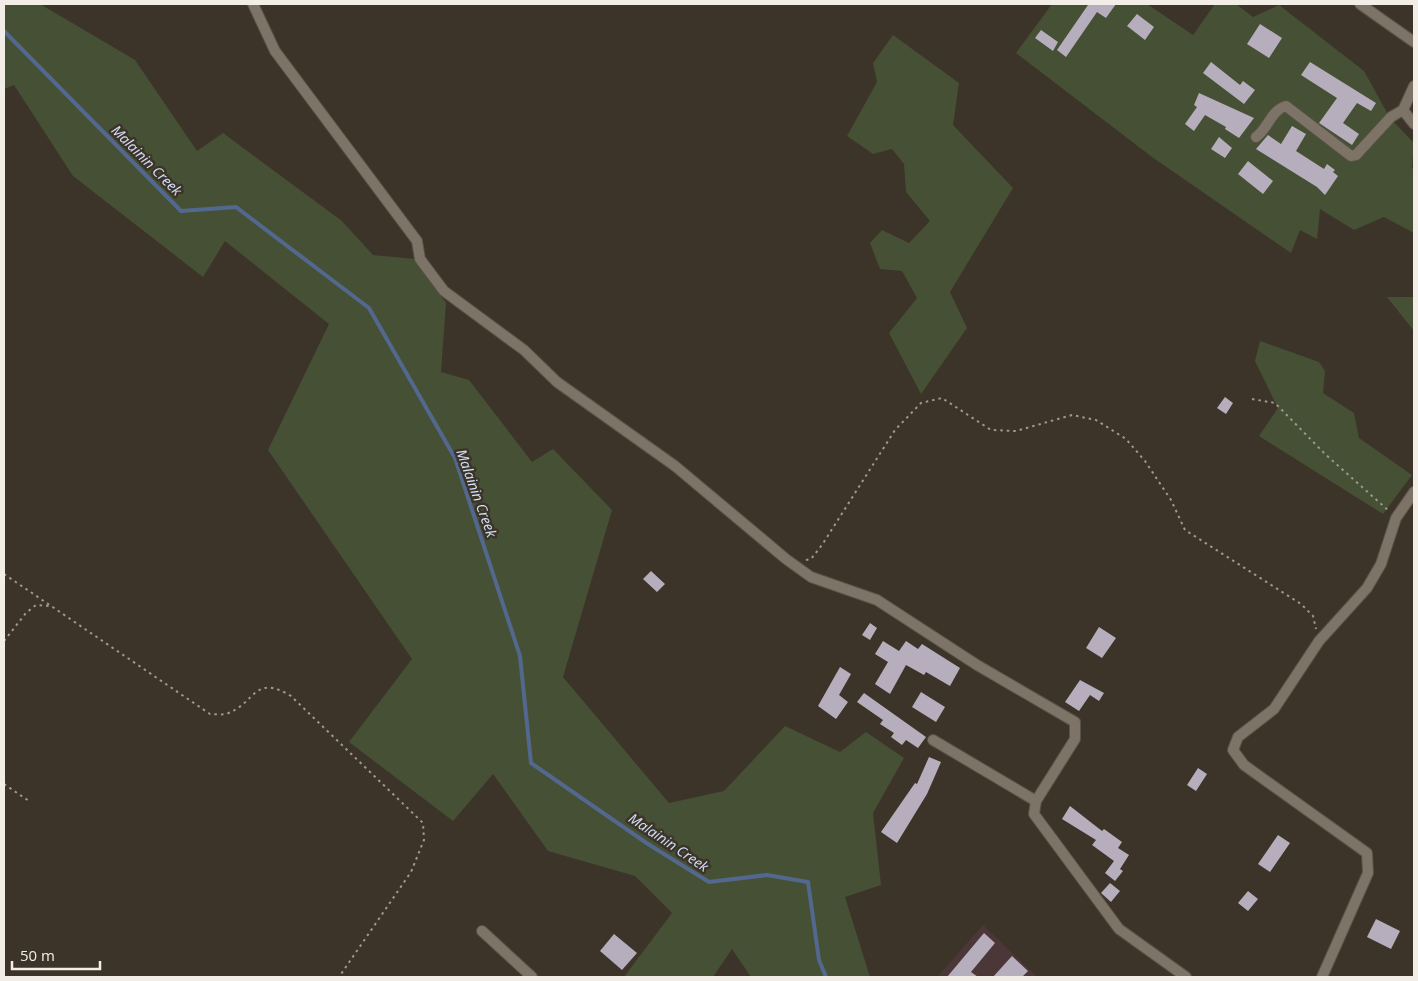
<svg xmlns="http://www.w3.org/2000/svg" width="1418" height="981" font-family="'Open Sans',sans-serif">
<style>
.education{fill:#4c3738}
.green{fill:#465035}
.lines{fill:none;stroke-linecap:round;stroke-linejoin:round}
.stream{stroke:#53688e;stroke-width:4}
.building{fill:#b6aebd}
.street-casing{stroke:#595248;stroke-width:12}
.path{stroke:#9e988f;stroke-width:2;stroke-dasharray:2.5 4;stroke-linecap:butt}
.street{stroke:#7d7467;stroke-width:10}
.labels{text-anchor:middle;dominant-baseline:central;stroke-width:5;stroke-linejoin:round;paint-order:stroke}
.water-label{font-size:14px;font-style:italic;fill:#d4e2fc;stroke:#3c3429}
</style>
<rect width="100%" height="100%" fill="#3c3429"/>
<path class="education" d="M983,925L1037,977H937Z"/>
<path class="green" d="M4,4H40L135,60L197,151L223,133L342,221L373,255L415,259L446,303L441,372L469,380L532,462L553,449L612,510L563,677L669,803L724,791L785,726L840,752L866,732L904,758L873,813L881,885L845,897L870,977H751L732,949L713,977H624L672,913L635,876L548,851L493,774L453,821L349,742L412,659L268,450L329,324L225,241L203,277L73,176L14,85L4,89Z
M1052,4H1147L1193,35L1215,4H1236L1253,17L1279,5L1364,71L1390,118L1414,143L1412,167L1414,171V233L1384,217L1354,230L1320,209L1317,239L1300,230L1291,253L1152,157L1016,53Z
M893,35L959,83L953,125L1013,188L950,292L967,328L921,394L889,333L917,298L902,271L880,269L870,243L882,230L909,243L930,221L906,192L904,164L892,149L873,154L847,136L877,82L873,63Z
M1387,297H1414V331Z
M1260,341L1319,362L1325,371L1323,393L1354,413L1359,438L1412,475L1383,514L1259,436L1278,408L1255,361Z"/>
<g class="lines">
<path class="stream" d="M4,31L181,211L236,207L369,308L455,458L520,656L531,763L648,844L709,882L767,875L808,882L819,960L826,977"/>
</g>
<path class="building" d="M1086,4H1116L1106,18L1097,12L1066,57L1057,50L1088,5Z
M1137,14L1154,27L1145,40L1127,26Z
M1260,24L1282,38L1269,58L1247,44Z
M1041,30L1058,42L1053,51L1035,38Z
M1211,62L1240,85L1243,81L1255,90L1244,104L1203,73Z
M1310,62L1376,103L1371,111L1357,103L1343,123L1359,134L1352,145L1319,123L1337,98L1301,75Z
M1199,93L1254,118L1239,138L1225,129L1226,127L1205,115L1194,131L1185,124L1197,107L1194,105Z
M1292,126L1306,134L1296,151L1324,169L1327,164L1335,170L1333,172L1338,176L1325,195L1317,187L1256,149L1268,135L1281,144Z
M1219,137L1232,148L1225,158L1211,149Z
M1248,161L1273,181L1263,194L1238,174Z
M1225,397L1233,403L1226,414L1217,408Z
M651,571L665,584L657,592L643,579Z
M870,623L877,628L870,640L862,635Z
M1099,627L1116,638L1102,658L1086,648Z
M883,641L899,651L906,641L918,649L922,644L960,668L950,686L926,672L924,675L906,665L890,694L875,684L888,662L875,654Z
M840,667L851,674L839,695L848,702L836,719L818,706Z
M1080,680L1104,693L1099,701L1090,695L1079,711L1065,702Z
M921,692L945,707L936,722L912,707Z
M864,693L926,737L918,748L906,740L902,745L891,737L894,733L880,724L883,720L857,702Z
M929,757L941,762L927,794L897,843L881,832L915,783L917,784Z
M1198,768L1207,774L1196,791L1187,785Z
M1070,806L1102,831L1104,829L1122,842L1118,848L1129,855L1120,869L1123,871L1115,881L1105,873L1114,861L1092,845L1096,840L1062,819Z
M1278,835L1290,843L1270,872L1258,864Z
M1110,883L1120,891L1111,902L1101,893Z
M1248,891L1258,899L1248,911L1238,903Z
M1376,919L1400,931L1391,949L1367,937Z
M984,933L995,943L971,972L978,977H947Z
M614,934L637,953L622,970L600,951Z
M1012,956L1028,971L1022,977H993Z"/>
<g class="lines">
<g class="street-casing">
<path id="street" d="M253,4L275,51L417,241L420,259L444,291L524,350L557,382L675,466L786,559L811,577L877,600L977,665L1075,722V739L1036,801L1034,814L1119,929L1186,977
M1360,4L1414,42
M1414,86L1403,110L1414,124
M1256,137C1268,129 1271,110 1286,106L1351,156L1356,155L1391,117L1403,110
M933,740L1036,801
M482,931L532,977
M1322,977L1368,873L1367,853L1244,765L1233,750L1238,737L1274,709L1319,641L1367,588L1381,564L1396,518L1414,492"/>
</g>
<path class="path" d="M1252,399L1275,403L1325,454L1389,511
M806,560L811,559L822,545L895,430L921,403L942,398L991,430L1016,431L1072,415L1096,420L1126,439L1145,461L1171,500L1185,530L1301,604L1313,616L1316,629
M4,574L210,714C215,714 222,715 226,714C256,704 253,673 291,696L423,823L424,840L411,872L339,977
M4,641L26,613L36,605L50,606
M4,784L29,801"/>
<use href="#street" class="street"/>
</g>
<g class="labels">
<g class="water-label">
<text transform="translate(147 160) rotate(45)">Malainin Creek</text>
<text transform="translate(477 493) rotate(70)">Malainin Creek</text>
<text transform="translate(669 842) rotate(34)">Malainin Creek</text>
</g>
</g>
<rect width="1418" height="981" fill="none" stroke="#f2ede6" stroke-width="10"/>
<path d="M12 961v8h88v-8" fill="none" stroke="#f2ede6" stroke-width="2.5"/>
<text x="20" y="961" font-size="15" fill="#f2ede6" stroke="#3c3429" stroke-width="4" paint-order="stroke">50 m</text>
</svg>
